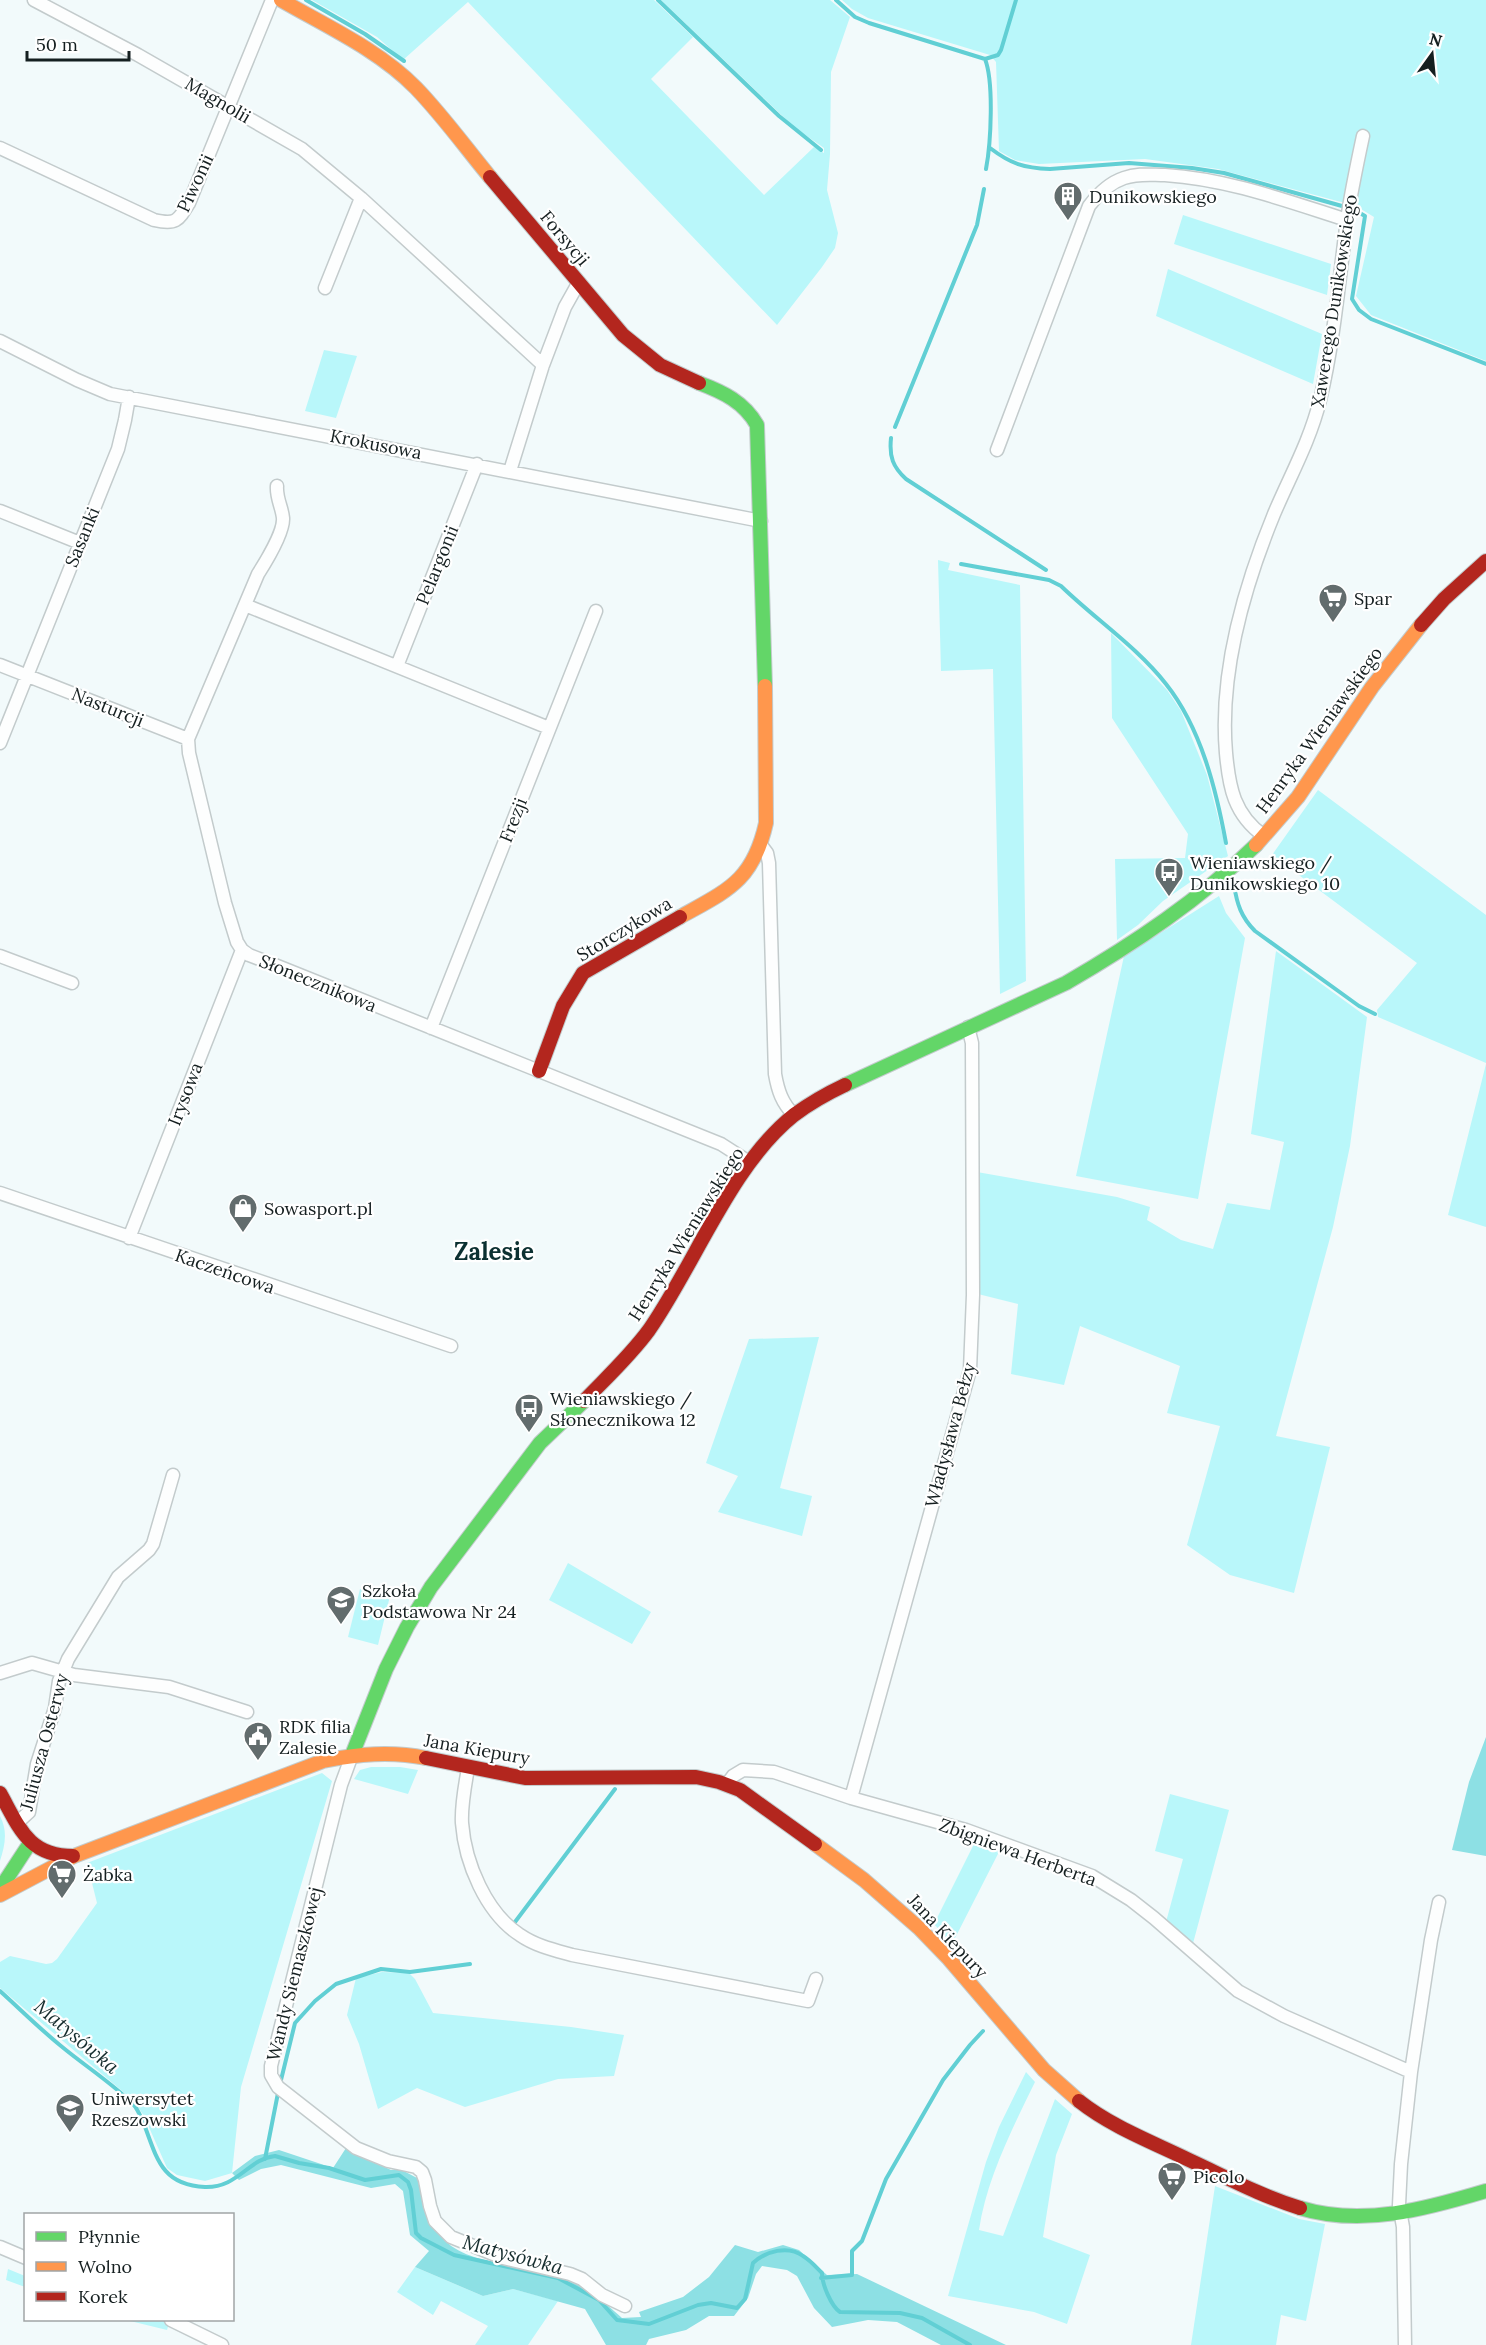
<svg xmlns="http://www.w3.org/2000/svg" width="1486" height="2345" font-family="Lora,serif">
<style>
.green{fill:#b9f7fa}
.forest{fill:#8de0e4}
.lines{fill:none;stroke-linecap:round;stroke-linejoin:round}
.stream{stroke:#61cfd4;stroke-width:4}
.street-casing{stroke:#c3cbcc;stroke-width:15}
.fast-casing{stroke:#c3cbcc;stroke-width:16}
.slow-casing{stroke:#c3cbcc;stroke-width:16}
.jam-casing{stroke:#c3cbcc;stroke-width:16}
.street{stroke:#fdfefe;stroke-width:12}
.fast{stroke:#63d668;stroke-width:14}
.slow{stroke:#ff974d;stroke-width:14}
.jam{stroke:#b3261e;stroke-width:14}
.labels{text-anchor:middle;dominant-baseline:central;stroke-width:4.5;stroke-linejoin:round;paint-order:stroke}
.street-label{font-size:18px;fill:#151f20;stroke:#fff}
.poi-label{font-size:18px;fill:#151f20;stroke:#fff;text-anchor:start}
.water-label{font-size:20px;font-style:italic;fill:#172e2f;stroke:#fff}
.district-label{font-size:24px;font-weight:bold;fill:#0c3031;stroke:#fff}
</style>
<rect width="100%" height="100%" fill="#f2fafb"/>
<path class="green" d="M312,0H654L693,37L651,79L764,195L814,147L824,153V148L794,127L661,0H830L850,17L831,72L830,154L827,190L838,233L835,248L822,267L777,325L468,2L403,60L377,37Z
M842,0H1486V361L1371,315L1356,296L1374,217L1356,206L1218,169L1145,159L1039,164L1015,160L999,151L996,62L990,55L868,18L852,9Z
M1183,215L1331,264L1327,295L1174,244Z
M1168,269L1322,334L1313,384L1156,316Z
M324,350L357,356L336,418L305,411Z
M938,560L950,563L948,570L1020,585L1026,981L1000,994L993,669L941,671Z
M1111,633L1167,690L1181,711L1207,775L1228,856L1163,901L1138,925L1117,940L1115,859L1185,858L1188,834L1112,718Z
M1318,790L1486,915V1063L1378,1017L1377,1010L1417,963L1272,855Z
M1219,896L1226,913L1245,938L1198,1199L1076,1176L1124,956Z
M1276,951L1367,1017L1350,1146L1333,1227L1276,1436L1330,1447L1294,1593L1230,1575L1187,1545L1220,1426L1167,1413L1180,1366L1080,1326L1064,1385L1011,1374L1018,1304L978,1294L977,1172L1117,1197L1150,1207L1147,1220L1181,1240L1213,1249L1227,1203L1270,1210L1284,1142L1251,1134Z
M1486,1064V1227L1448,1215Z
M819,1337L780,1488L812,1496L802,1536L718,1512L738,1476L706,1463L749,1339Z
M568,1563L651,1612L632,1644L549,1600Z
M360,1589L390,1596L378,1645L348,1637Z
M371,1767H400L418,1770L408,1794L354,1779L360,1770Z
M322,1773L332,1781L241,2087L232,2173L205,2181L177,2175L167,2168L144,2116L134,2101L0,1988V1962L10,1956L46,1964L52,1963L57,1959L97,1903L87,1863Z
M1170,1794L1229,1810L1192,1947L1166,1922L1183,1859L1155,1851Z
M0,1816C8,1831 5,1845 0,1861Z
M976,1840L1001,1848L952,1944L934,1924Z
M382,1972L409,1973L415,1979L433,2013L571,2027L624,2035L614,2076L558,2079L465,2107L417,2088L378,2109L359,2044L347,2015L356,1978Z
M1026,2072L1035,2082C1013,2127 986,2180 979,2230L1003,2236L1055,2099L1072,2114L1056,2155L1043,2237L1090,2255L1067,2324L1034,2312L948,2296L986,2162L999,2127Z
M1215,2186L1299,2219L1325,2224L1306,2321L1281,2315L1276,2345H1191Z
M415,2267L483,2296L513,2289L558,2301L528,2345H475L488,2326L441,2301L433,2315L397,2292Z
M8,2269L25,2276V2287L6,2280Z
M126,2320H162L169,2323L167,2330Z"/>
<path class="forest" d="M1486,1737V1856L1452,1850L1469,1782Z
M346,2148L391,2170L400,2169L417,2178C425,2199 428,2220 442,2237C466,2268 533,2263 567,2277C586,2284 607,2305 622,2318L641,2317L639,2312L683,2297L709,2277L735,2245L758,2252L783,2245L799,2250L827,2275L857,2274L1006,2345H941L897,2322L868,2320L832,2327L814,2308L797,2276L787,2270L762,2266L756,2274L748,2298L734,2316H709L686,2330L649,2339L646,2345H606L585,2309L513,2289L483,2296L415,2267L429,2251L410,2235L403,2191L395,2184L371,2188L281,2165L261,2169L239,2180L232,2173L255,2156L279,2150L333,2168Z"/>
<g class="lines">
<path class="stream" d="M306,0L365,34L404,61
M658,0L779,116L821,150
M836,0L855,17L869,23L985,59C994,82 991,143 986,169
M985,59L998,55L1001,50L1016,0
M990,148C1011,164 1024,168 1050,169L1129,163L1192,168L1224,173L1342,206
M1358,212L1365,216L1352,299L1359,310L1371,319L1486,364
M895,427L977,225L984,189
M891,438C889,457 893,467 906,479L1046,570
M961,564L1049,580L1061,586C1095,619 1137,647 1166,684C1201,728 1216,789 1226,843
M1234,885C1237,904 1241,917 1255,931L1359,1006L1375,1014
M515,1922L615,1789
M0,1991C20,2009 40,2029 61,2046C85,2066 112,2083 133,2104C138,2109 141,2118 144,2124C157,2159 162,2185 205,2187C238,2188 248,2159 275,2156L299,2163L329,2168L365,2180L399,2175L408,2182L411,2190L416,2233L421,2238L454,2255L558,2278L599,2300L617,2320L649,2324L698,2305L711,2303L737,2308L745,2299L753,2263C766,2251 788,2245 803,2256C810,2260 816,2267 822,2273C822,2284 831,2306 840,2312L900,2313L922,2318L970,2345
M281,2080L295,2023L315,2001L336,1984L381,1969L410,1972L470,1964
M265,2159L278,2093
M821,2278L852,2275V2251L862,2241L886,2179L943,2080L970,2045L983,2031"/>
<g class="street-casing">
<path id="street" d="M34,0L138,55L302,149L361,198L543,365
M0,148L154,220C176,225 178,221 189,203L272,0
M325,288L361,198
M0,341L77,380L110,394L761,521
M997,450L1089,206C1098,194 1109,183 1124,178C1138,173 1151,175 1165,175C1228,179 1287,201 1347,220
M510,471L543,365L565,307L579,282
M277,486C276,498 282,507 283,518C284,532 265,563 258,574L188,739L189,753L225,903L237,942L242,950L249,955L275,965L721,1144L749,1162
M0,511L80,543
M245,605L549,728
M0,665L188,739
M397,666L477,464
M0,743L118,449L125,420L129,397
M1264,836C1234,815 1229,787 1226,753C1219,673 1244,587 1274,514C1290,476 1310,441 1320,400C1334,342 1339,280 1347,220C1351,192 1357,164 1363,136
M761,845L767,853L769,863L775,1074C778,1091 782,1103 794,1115
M0,956L72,983
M431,1028L596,611
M0,1193L451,1346
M129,1238L242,950
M0,1673L32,1663L74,1675L169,1687L247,1712
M352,1755L341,1785L271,2066V2075L278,2087L356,2148L388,2161L416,2167L422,2172L425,2180L430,2206L435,2221L451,2237L503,2258L570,2274L582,2279L602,2295L625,2306
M468,1768C465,1786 461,1805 462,1823C465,1863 486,1913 520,1935C536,1946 554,1950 572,1955L808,2001L816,1979
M727,1784L733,1776L743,1770L774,1772L851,1798L966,1830L1092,1876L1131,1900L1154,1918L1238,1991L1284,2016L1411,2072
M851,1798L970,1370L973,1295L972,1043L968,1027
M17,1823L29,1812L37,1764L55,1708L59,1681L68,1659L118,1577L149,1550L153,1544L173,1475
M0,2247L26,2258
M171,2320L222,2345
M1405,2345L1403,2227L1399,2205L1401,2164L1411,2072L1431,1940L1439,1902"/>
</g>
<g class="fast-casing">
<path id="fast" d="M699,383C723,392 744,402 757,425L765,686
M845,1085L1066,983C1135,943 1199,900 1256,845
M352,1755L386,1669L407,1627L431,1587L540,1443L584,1401
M0,1889L30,1843
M1300,2208C1362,2227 1426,2209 1486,2191"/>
</g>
<g class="slow-casing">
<path id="slow" d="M281,0C326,26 379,50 416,88C443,116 466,148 490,177
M1256,845L1298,797L1372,687L1421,625
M680,917C728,890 753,881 766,823L765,686
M815,1844L864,1880L919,1928L949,1959L1044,2070L1079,2101
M0,1895L74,1856L323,1761C358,1754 391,1751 426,1758"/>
</g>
<g class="jam-casing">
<path id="jam" d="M490,177L623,335L660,365L699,383
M1421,625L1444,599L1486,561
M539,1071L563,1006L583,973L680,917
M584,1401C606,1378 630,1356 649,1330C695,1264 731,1165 794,1115C809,1104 828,1093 845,1085
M426,1758L525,1778L696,1777L719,1782L740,1790L815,1844
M0,1793C19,1827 28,1856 73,1856
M1079,2101C1112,2127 1152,2142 1189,2160C1226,2177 1261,2196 1300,2208"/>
</g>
<use href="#street" class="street"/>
<use href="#fast" class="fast"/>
<use href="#slow" class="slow"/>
<use href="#jam" class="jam"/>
</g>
<defs>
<g id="building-pin" transform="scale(1.5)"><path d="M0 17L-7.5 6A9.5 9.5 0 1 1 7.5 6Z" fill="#626c6d" stroke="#fff"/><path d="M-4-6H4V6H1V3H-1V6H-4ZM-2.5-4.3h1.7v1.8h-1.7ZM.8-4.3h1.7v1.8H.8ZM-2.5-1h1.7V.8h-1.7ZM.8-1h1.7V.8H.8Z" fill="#fff"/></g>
<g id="supermarket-pin" transform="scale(1.5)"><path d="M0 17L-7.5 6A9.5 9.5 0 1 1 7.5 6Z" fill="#626c6d" stroke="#fff"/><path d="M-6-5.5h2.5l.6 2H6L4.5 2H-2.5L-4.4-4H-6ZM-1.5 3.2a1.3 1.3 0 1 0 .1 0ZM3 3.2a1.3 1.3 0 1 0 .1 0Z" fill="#fff"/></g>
<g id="bus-pin" transform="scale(1.5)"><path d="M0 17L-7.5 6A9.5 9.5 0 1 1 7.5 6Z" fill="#626c6d" stroke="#fff"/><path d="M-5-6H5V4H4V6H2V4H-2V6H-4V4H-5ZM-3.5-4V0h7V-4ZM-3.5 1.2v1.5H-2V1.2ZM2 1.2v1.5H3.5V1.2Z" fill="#fff"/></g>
<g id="shop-pin" transform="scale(1.5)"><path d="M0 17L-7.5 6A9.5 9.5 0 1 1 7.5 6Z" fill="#626c6d" stroke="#fff"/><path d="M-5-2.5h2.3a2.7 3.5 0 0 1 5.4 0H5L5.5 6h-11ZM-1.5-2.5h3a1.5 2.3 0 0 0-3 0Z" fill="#fff"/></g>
<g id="school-pin" transform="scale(1.5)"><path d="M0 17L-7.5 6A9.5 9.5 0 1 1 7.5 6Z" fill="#626c6d" stroke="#fff"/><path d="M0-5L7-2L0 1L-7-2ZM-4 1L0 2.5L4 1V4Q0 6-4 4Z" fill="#fff"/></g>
<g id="civic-pin" transform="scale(1.5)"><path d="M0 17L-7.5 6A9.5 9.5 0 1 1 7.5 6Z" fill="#626c6d" stroke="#fff"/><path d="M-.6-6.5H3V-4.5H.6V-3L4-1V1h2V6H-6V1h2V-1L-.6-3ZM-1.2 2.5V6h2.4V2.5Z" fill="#fff"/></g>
<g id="university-pin" transform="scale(1.5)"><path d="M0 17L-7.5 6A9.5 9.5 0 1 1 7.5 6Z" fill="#626c6d" stroke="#fff"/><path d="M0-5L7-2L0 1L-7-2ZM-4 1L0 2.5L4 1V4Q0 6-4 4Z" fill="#fff"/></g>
</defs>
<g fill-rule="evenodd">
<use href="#building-pin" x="1068" y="196"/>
<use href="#supermarket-pin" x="1333" y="598"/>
<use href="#bus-pin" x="1169" y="872"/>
<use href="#shop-pin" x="243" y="1208"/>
<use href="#bus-pin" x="529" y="1408"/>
<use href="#school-pin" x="341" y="1600"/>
<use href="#civic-pin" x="258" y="1736"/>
<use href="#supermarket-pin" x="62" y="1874"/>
<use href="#university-pin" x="70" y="2108"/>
<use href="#supermarket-pin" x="1172" y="2176"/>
</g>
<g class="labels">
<g class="street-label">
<text transform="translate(218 100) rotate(30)">Magnolii</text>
<text transform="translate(195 183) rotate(-65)">Piwonii</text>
<text transform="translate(565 238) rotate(50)">Forsycji</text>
<text transform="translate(1334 301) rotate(-81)">Xawerego Dunikowskiego</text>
<text transform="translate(376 444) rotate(11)">Krokusowa</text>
<text transform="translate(82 537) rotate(-68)">Sasanki</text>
<text transform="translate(437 565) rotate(-68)">Pelargonii</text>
<text transform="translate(108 707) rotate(22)">Nasturcji</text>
<text transform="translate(1319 730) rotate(-54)">Henryka Wieniawskiego</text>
<text transform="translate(513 820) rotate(-69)">Frezji</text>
<text transform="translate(624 929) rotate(-31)">Storczykowa</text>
<text transform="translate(318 983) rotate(22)">Słonecznikowa</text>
<text transform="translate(185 1094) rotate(-69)">Irysowa</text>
<text transform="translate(686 1234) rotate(-58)">Henryka Wieniawskiego</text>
<text transform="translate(225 1271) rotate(19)">Kaczeńcowa</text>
<text transform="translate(950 1435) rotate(-75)">Władysława Bełzy</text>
<text transform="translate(44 1742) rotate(-75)">Juliusza Osterwy</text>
<text transform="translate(477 1749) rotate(10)">Jana Kiepury</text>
<text transform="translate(1018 1852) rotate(20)">Zbigniewa Herberta</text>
<text transform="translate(948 1936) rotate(47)">Jana Kiepury</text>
<text transform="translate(294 1974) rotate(-76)">Wandy Siemaszkowej</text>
</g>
<g class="poi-label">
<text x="1089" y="196">Dunikowskiego</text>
<text x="1354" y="598">Spar</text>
<text x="1190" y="862">Wieniawskiego /<tspan x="1190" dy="21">Dunikowskiego 10</tspan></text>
<text x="264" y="1208">Sowasport.pl</text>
<text x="550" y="1398">Wieniawskiego /<tspan x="550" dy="21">Słonecznikowa 12</tspan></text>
<text x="362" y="1590">Szkoła<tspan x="362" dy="21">Podstawowa Nr 24</tspan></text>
<text x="279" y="1726">RDK filia<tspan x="279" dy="21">Zalesie</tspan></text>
<text x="83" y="1874">Żabka</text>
<text x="91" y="2098">Uniwersytet<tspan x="91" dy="21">Rzeszowski</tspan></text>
<text x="1193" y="2176">Picolo</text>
</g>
<g class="water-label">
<text transform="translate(77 2036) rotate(40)">Matysówka</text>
<text transform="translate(513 2254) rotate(15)">Matysówka</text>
</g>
<g class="district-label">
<text x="494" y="1251">Zalesie</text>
</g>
</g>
<rect x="24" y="2213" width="210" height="108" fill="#ffffff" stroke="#a1a5a6" stroke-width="1.5"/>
<rect x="36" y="2232" width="30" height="9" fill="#63d668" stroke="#a1a5a6" stroke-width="1.5"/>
<text x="78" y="2243" font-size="18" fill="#151f20">Płynnie</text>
<rect x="36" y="2262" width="30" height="9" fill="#ff974d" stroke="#a1a5a6" stroke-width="1.5"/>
<text x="78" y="2273" font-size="18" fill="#151f20">Wolno</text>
<rect x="36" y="2292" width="30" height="9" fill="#b3261e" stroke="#a1a5a6" stroke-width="1.5"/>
<text x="78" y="2303" font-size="18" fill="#151f20">Korek</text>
<g transform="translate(1432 54) rotate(15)" stroke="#ffffff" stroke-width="4.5" paint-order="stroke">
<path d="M0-4.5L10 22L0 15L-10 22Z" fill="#151f20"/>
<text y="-9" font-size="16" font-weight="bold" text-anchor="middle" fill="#151f20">N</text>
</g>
<path d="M27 51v9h102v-9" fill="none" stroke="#151f20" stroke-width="3"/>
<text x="36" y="51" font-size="18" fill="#151f20" stroke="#ffffff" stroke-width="4.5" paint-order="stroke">50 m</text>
</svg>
